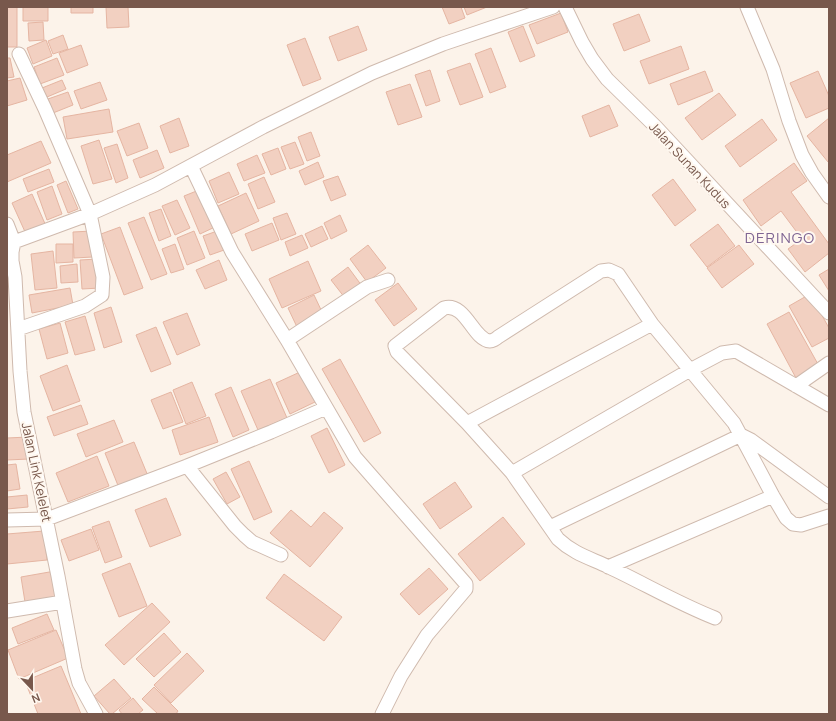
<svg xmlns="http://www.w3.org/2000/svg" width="836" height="721" font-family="Manrope,sans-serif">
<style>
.building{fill:#f2d0c1;stroke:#e5b5a2}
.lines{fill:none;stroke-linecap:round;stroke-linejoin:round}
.street-casing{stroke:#cfbaae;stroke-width:15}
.street{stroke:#fff;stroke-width:13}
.labels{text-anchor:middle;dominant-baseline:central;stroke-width:4;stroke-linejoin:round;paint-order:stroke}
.street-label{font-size:13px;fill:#78584c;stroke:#fff8f0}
.quarter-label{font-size:15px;letter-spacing:1px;fill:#7f6593;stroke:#fff8f0}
</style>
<rect width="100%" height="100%" fill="#fcf3ea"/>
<path class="building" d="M7,7H17V47H7Z
M23,7H48V21H23Z
M71,7H93V13H71Z
M106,7H128L129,27L107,28Z
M442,7H461L465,18L449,24Z
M464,7H487L467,15Z
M561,13L568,32L537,44L529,25Z
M639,14L650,41L624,51L613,24Z
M43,22L44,40L29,41L28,23Z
M358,26L367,50L338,61L329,37Z
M523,26L535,56L520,62L508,32Z
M63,35L68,49L53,54L48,41Z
M305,38L321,79L303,86L287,45Z
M46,40L52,56L33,64L27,48Z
M81,45L88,65L67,73L59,53Z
M681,46L689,69L649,84L640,61Z
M491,48L506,87L490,93L475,54Z
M7,58H10L14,77L7,78Z
M57,58L64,75L40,84L34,67Z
M470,63L483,97L460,105L447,71Z
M430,70L440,101L426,106L415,75Z
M705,71L713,91L678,105L670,84Z
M818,71L829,96V108L806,118L790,83Z
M20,78L27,100L7,106V81Z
M62,80L66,89L47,97L42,88Z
M100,82L107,100L81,109L74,91Z
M410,84L422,117L398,125L386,92Z
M68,92L73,105L53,113L48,99Z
M719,93L736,115L702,140L685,118Z
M609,105L618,126L590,137L582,116Z
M109,109L113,132L67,139L63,117Z
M179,118L189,146L170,153L160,126Z
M829,118V161L828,162L807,136Z
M762,119L777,140L740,167L725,146Z
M139,123L148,148L127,156L117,131Z
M311,132L320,156L307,161L298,137Z
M99,140L112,179L93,184L81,146Z
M41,141L51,163L7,182V155Z
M295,142L304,164L290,169L281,147Z
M117,144L128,178L116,183L104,148Z
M278,148L286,169L271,175L262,154Z
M157,150L164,168L140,178L133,160Z
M257,155L265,173L244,181L237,164Z
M318,162L324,177L305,185L299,171Z
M794,163L807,181L791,192L829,244V253L805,272L788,249L802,239L781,211L761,226L743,200Z
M49,169L54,182L28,192L23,179Z
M229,172L239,194L218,203L209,181Z
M338,176L346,195L331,201L323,181Z
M264,177L275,202L258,209L248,184Z
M673,179L696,210L675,226L652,195Z
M66,181L78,209L68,213L57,185Z
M52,186L62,214L47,220L37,192Z
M199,190L215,227L200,234L184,196Z
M246,193L259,221L231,234L218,206Z
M32,194L46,226L26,234L12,203Z
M177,200L190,228L175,235L162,206Z
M161,209L171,236L159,241L149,213Z
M287,213L296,234L281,240L273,218Z
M340,215L347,231L331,239L324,223Z
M144,217L167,274L151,280L128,223Z
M272,223L279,240L252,251L245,234Z
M718,224L735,246L707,267L690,245Z
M322,226L328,239L311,247L305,234Z
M120,227L143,288L124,295L101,234Z
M220,230L227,249L210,255L203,236Z
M92,231L93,257L74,258L73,232Z
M194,231L205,258L187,265L177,238Z
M302,235L308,248L290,256L285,242Z
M56,244H73V262L56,263Z
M175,244L184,269L171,273L162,249Z
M368,245L386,268L367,282L350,259Z
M739,245L754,264L722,288L707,268Z
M53,251L57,288L35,290L31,254Z
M98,259L100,288L82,289L80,260Z
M219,260L227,280L205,289L196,270Z
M308,261L321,291L282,308L269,279Z
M77,264L78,282L61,283L60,266Z
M348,267L362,286L345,298L331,280Z
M829,269V291L819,275Z
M398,283L417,309L394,326L375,300Z
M70,288L73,305L32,313L29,295Z
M810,294L829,328V338L812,347L789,306Z
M314,295L323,314L297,327L288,308Z
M111,307L122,342L104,348L94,313Z
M789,312L819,366L796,378L767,324Z
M187,313L200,345L177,355L163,322Z
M85,316L95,350L75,355L65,322Z
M60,323L68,353L47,359L39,329Z
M156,327L171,364L151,372L136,335Z
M340,359L381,433L364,442L322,369Z
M67,365L80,401L53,411L40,376Z
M300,372L315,402L290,414L276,383Z
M270,379L287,418L258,430L241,391Z
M192,382L206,416L186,424L173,390Z
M231,387L249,430L233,437L215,394Z
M171,392L183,422L163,429L151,400Z
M81,405L88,424L54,436L47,417Z
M209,417L218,442L180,455L172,430Z
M114,420L123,442L86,457L77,434Z
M327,428L345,465L329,473L311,436Z
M28,437L29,459L7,460V438Z
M134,442L148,476L119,488L105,453Z
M97,456L109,486L68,502L56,473Z
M249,461L272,512L254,520L231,469Z
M16,464L20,489L7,491V465Z
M226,472L240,497L227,504L213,479Z
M455,482L472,507L440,529L423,504Z
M27,495L28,507L7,509V497Z
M166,498L181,535L150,547L135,510Z
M291,510L311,527L324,512L343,528L310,567L270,533Z
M503,517L525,544L480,581L458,554Z
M109,521L122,557L105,563L92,527Z
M91,529L99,550L69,561L61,540Z
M44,531L47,560L7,564V534Z
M130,563L147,606L119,617L102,574Z
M429,568L448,589L419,615L400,594Z
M55,571L59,596L25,602L21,577Z
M284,574L342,617L324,641L266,598Z
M152,603L170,622L124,665L105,645Z
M47,614L54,630L18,644L12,628Z
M56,630L68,658L19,679L8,650Z
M164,633L181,652L154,677L136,659Z
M187,653L204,671L171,703L154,685Z
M61,666L81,714H38L25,681Z
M114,679L131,698L112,714H110L94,696Z
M154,687L178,711L176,714H158L142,699Z
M133,698L143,710L138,714H122L119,710Z"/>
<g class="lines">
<g class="street-casing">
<path id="street" d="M565,7L582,42L592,59L607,79L656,127L829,313
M747,7L773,69L789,121L802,155L812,173L829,197
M191,166L232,252L287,340
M7,224L14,242L12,252V261L15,277L20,371L24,412L58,576L75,669L79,683L96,714
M14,242L90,214L155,185L263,127L372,73L443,44L553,7
M18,329L85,306L102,295L103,277L90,214L45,109L19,54
M796,386L829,363
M467,423L652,324
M187,466L235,526L244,535L252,542L281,555
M512,473L690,370L722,353L736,351L829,405
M7,520L47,519L187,466L271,432L326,408
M550,527L741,435L751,440L829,497
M608,567L773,496
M7,611L63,602
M715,618C679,604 645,584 609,567C590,558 574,554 558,539L512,473L467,423L397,352L395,346L444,308C466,302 473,340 490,341C492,341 496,339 498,337L601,271L609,270L618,274L652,324L734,423L773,496L786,518L793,524L801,525L829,516
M382,714L401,676L427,635L466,589V584L355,457L287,340L367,287L388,280"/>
</g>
<use href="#street" class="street"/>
</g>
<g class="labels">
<g class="street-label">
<text transform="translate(690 165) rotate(47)">Jalan Sunan Kudus</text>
<text transform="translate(37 472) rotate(78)">Jalan Link Kelelet</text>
</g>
<g class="quarter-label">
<text x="780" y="237">DERINGO</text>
</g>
</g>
<rect width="836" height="721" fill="none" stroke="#78584c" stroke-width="16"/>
<g transform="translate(32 689) rotate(158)" stroke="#fff8f0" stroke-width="3" paint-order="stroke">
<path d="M0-3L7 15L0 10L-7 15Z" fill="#78584c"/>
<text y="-6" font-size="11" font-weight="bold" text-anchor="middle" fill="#78584c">N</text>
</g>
</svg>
